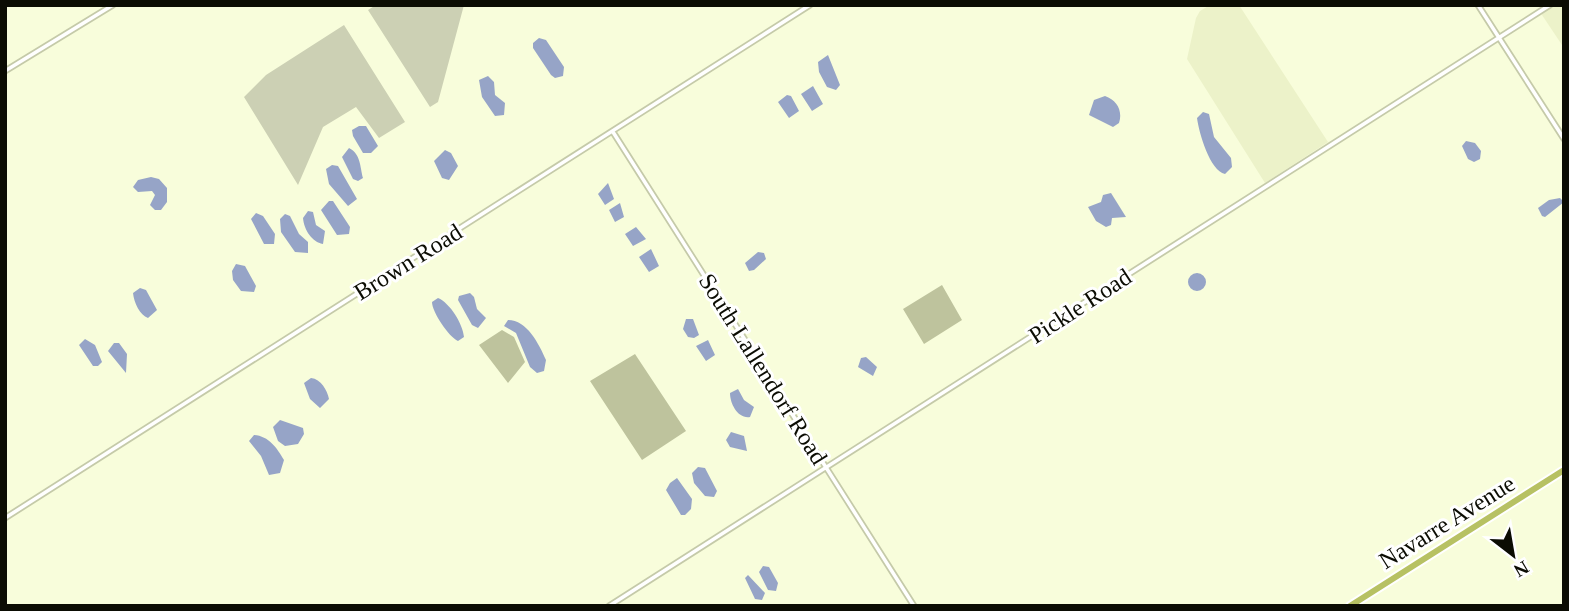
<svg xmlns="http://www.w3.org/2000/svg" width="1569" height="611" font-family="'Times New Roman',serif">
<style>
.built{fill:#ecf2c9}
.green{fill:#ccd0b4}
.forest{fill:#bec39d}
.water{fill:#96a4c7}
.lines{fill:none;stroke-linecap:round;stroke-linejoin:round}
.minor-casing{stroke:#c5caa9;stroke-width:7}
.highway-casing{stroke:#fff;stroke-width:10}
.minor{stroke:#fff;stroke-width:3.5}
.highway{stroke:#b7c163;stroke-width:6}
.labels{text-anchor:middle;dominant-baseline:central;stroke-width:6;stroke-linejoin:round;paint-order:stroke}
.street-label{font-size:24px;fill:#0b0c03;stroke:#fff}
</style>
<rect width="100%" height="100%" fill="#f8fddb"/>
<path class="built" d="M1210,5H1239L1328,142L1265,183L1187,59L1196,18L1200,11Z
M1550,5H1564V48L1540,12Z"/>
<path class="green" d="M376,5H464L438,102L430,107L368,10Z
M344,25L405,122L379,138L356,107L323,127L298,185L244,97L266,75Z"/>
<path class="forest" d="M942,285L962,320L924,344L903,309Z
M502,330L514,337L525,362L508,383L479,345Z
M635,354L686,431L642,460L590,381Z"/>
<path class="water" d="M539,38L546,40L564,67L563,76L555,78L551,75L533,48V43Z
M828,55L840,85L836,90L827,87L819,72L818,62Z
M488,76L494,82L495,95L505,103L504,115L495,116L482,97L479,80Z
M813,86L823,104L812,111L801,94Z
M787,95L791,96L799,111L789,118L778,102Z
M1105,96C1117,100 1123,111 1119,123L1113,127L1089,115L1094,100Z
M1203,112L1209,114L1214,137L1231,158L1232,167L1225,174C1210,171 1199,133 1197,118Z
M359,126H366L378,146L371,153H363L353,136L352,130Z
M1466,141L1475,143L1481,151L1480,159L1474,162L1468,159L1462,146Z
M349,148C361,154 360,167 363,178L358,181L353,179L342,157Z
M445,150L451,153L458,166L449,180L442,178L434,161Z
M332,165L338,166L357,199L348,206L329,184L326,169Z
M151,177L159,179L167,188V202L161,210H155L150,205L155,195L152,191L138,192L133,187L138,180Z
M608,183L614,199L605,205L598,194Z
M1111,193L1126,217L1112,218L1111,225L1106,227L1096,221L1088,207L1101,202L1103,195Z
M1560,198L1564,202L1545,217L1542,216L1538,208L1549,200Z
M329,201H333L350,227L349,234L337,235L321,210Z
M620,203L624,217L615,222L609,210Z
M308,211L313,212L316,225L325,231L323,244C312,242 304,230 303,218Z
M256,213L263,216L275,234L274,244H264L251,219Z
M285,214L290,216L299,234L308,242V253L295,252L281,232L280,219Z
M636,227L646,239L633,246L625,234Z
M651,249L659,266L649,272L639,257Z
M758,252L764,253L766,259L754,270L749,271L745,263Z
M236,264L245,266L256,286L254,292L241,291L233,280L232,271Z
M1188 282a9 9 0 1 1 18 0a9 9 0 1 1-18 0Z
M140,288L146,290L157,310L148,318C140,315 134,303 133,293Z
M470,293L474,297L477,309L486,318L478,328L472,325L458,300L459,296Z
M438,298C450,303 463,324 464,337L458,341C449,337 432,312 432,302Z
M686,319H693L699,335L694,338L688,337L683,329Z
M508,320C527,320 539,344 546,360L544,371L537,373L530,367L516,333L504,326Z
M85,339L95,345L102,362L98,366H93L79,345Z
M708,340L715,355L706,361L696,346Z
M114,343H119L127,354L126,373L108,351Z
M866,357L877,367L873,376L858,367L861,358Z
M311,378C321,379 327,390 329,399L320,408L310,399L304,383Z
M738,389L744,400L754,407L750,417C738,419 730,404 730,393Z
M280,420L303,428L304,434L298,444L285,446L278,441L273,427Z
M731,432L744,436L747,451L730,447L726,440Z
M254,435C269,436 277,448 284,460L280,473L269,475L261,456L249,441Z
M698,467L705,468L717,491L714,497L705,496L694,483L692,473Z
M677,478L692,499L691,509L685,515H681L666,490L670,483Z
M763,566L769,567L778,583L776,591L768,590L759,572Z
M748,575L765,593L762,600L755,599L745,578Z"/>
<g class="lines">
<g class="minor-casing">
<path id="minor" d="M1478,5L1564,139
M5,71L113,5
M613,132L914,606
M5,518L810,5
M609,606L1550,5"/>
</g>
<g class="highway-casing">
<path id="highway" d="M1350,606L1564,470"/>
</g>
<use href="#minor" class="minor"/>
<use href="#highway" class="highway"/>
</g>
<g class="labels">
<g class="street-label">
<text transform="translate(408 262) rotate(-32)">Brown Road</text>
<text transform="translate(1080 306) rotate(-33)">Pickle Road</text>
<text transform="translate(763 369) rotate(58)">South Lallendorf Road</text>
<text transform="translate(1447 522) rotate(-32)">Navarre Avenue</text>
</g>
</g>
<rect width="1569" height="611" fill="none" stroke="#0b0c03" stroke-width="14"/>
<g transform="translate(1513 555) rotate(149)" stroke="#ffffff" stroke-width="5" paint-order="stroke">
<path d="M0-5L12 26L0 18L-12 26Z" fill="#0b0c03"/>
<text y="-10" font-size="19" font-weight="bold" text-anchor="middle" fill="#0b0c03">N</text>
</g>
</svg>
